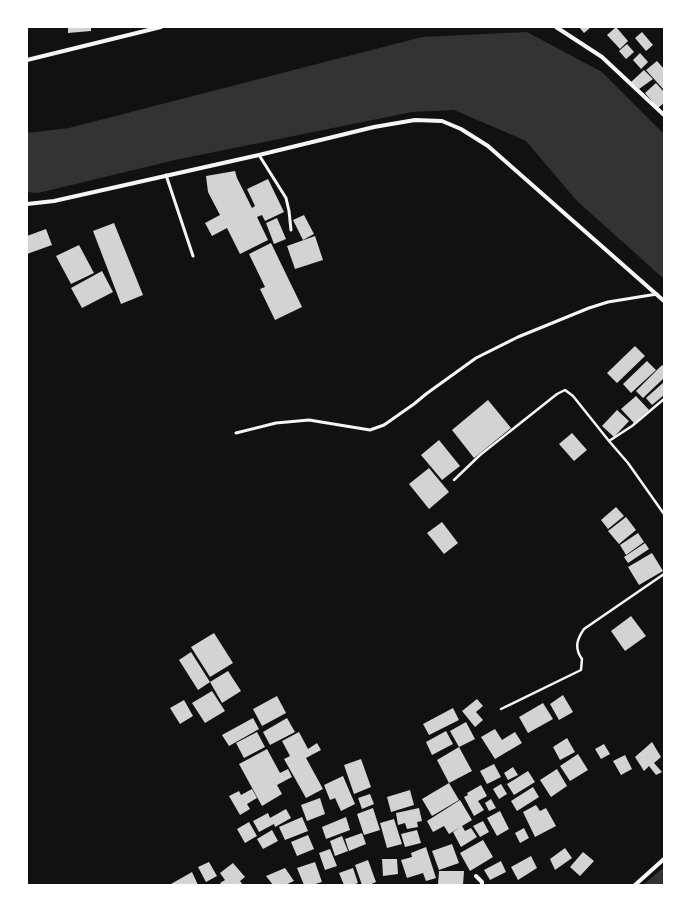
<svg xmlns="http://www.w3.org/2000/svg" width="691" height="912" font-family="'Golos Text',sans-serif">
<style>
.water{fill:#333}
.building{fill:#d3d3d3}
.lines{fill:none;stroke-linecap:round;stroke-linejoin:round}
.path{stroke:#f5f5f5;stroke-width:2.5}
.service{stroke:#f5f5f5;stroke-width:3}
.minor{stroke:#f5f5f5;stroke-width:4}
</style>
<rect width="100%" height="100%" fill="#111"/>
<path class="water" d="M527,32L602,72L664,134V279L577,201L526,141L454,110L412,112L175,160L38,193L27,192V133L69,128L422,37Z
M664,867V885H643Z"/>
<path class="building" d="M68,27H91V31L68,33Z
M579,27H591L584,33Z
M616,27L628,41L620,49L607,35Z
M642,32L653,45L646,51L635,38Z
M627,44L634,52L626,59L619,51Z
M640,53L648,62L641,69L633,60Z
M657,61L664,69V90L646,70Z
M644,70L653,79L639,89L631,82Z
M656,83L664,92V103L658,108L645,93Z
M235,171L237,178L252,208L255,206L247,189L268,179L284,212L265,221L262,215L257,217L268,240L240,254L227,228L212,236L205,223L220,215L208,192L206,176Z
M304,215L314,234L303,240L293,220Z
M277,218L286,239L274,244L266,223Z
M114,223L143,295L121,304L93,231Z
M46,229L52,245L27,254V236Z
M315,236L323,260L295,269L287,246Z
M271,243L302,307L275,320L260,289L265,287L249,254Z
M79,245L94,273L71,284L56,256Z
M102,271L113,292L82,308L71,288Z
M635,346L645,356L617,383L607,373Z
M647,361L656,370L631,393L623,384Z
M662,365L664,367V378L643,398L636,391Z
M664,382V395L652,405L646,398Z
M636,396L649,410L634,423L621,409Z
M488,400L511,428L474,458L452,430Z
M617,410L629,421L614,437L602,426Z
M572,433L587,450L574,461L559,444Z
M439,440L460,466L442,480L421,455Z
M429,468L449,492L429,509L409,484Z
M616,507L624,516L608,529L601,520Z
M626,517L636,530L619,544L608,531Z
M442,522L458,543L444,554L427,533Z
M638,533L644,542L626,555L620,545Z
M645,543L649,549L628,563L624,557Z
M652,553L663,571L639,585L628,567Z
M631,616L646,636L625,651L611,631Z
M214,633L233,663L210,677L191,647Z
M191,652L210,682L198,690L179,660Z
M228,671L241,691L222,703L210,682Z
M212,691L225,711L205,723L192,703Z
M563,695L573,712L559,720L550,704Z
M277,696L286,713L262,726L253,709Z
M477,699L483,706L476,712L483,720L475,727L462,711Z
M184,700L193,716L180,724L170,708Z
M543,703L553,719L528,733L519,717Z
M453,708L459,720L429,735L423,724Z
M253,718L259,729L229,746L222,735Z
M287,718L295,732L270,745L263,732Z
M466,722L475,739L459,747L450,731Z
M495,729L502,740L515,732L522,743L495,759L481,737Z
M446,731L453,744L432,755L426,742Z
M257,732L265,747L244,758L236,743Z
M299,732L308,749L317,743L321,750L306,758L323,789L306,798L284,759L290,756L282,741Z
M567,738L575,752L560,760L553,747Z
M652,742L661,757L654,763L662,772L656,775L649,766L644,771L635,757Z
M604,744L610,754L601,759L595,749Z
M459,747L472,771L449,783L437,760Z
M267,749L280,773L288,769L292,777L277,785L282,794L262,806L239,764Z
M578,754L588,770L570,781L560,766Z
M625,755L632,769L621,775L613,761Z
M361,759L371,787L354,794L344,765Z
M494,764L501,777L487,784L480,771Z
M513,767L518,775L508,780L504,773Z
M557,769L567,786L551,797L540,780Z
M528,771L535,782L514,795L507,784Z
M343,776L355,804L341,811L335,798L330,800L324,785Z
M449,783L459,800L432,816L422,799Z
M501,784L507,794L499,799L493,789Z
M481,785L487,796L478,801L484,810L474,816L464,797L468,795L467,793Z
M533,787L539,797L517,811L511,801Z
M252,789L257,798L247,804L250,809L240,815L229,796L239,791L241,795Z
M410,790L414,805L391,812L387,797Z
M370,794L374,804L362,809L358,798Z
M320,798L325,814L307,821L301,805Z
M491,799L496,808L489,811L485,803Z
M460,800L472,820L449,834L444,826L433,832L427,821Z
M536,805L540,811L546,808L556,826L535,837L523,812Z
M373,808L380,830L364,835L357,814Z
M419,808L422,821L417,822L418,827L407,829L405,823L398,825L396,813Z
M286,809L291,818L275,827L274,824L259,832L253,821L268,813L270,818Z
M500,811L509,829L497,836L487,818Z
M302,817L308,831L285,840L279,827Z
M346,817L350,830L326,839L322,827Z
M394,819L402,844L387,848L380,823Z
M483,821L489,832L480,837L473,826Z
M249,822L257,836L245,843L237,829Z
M462,826L465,831L471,828L477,837L461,847L453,832Z
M524,828L529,838L520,843L515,833Z
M272,830L278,841L263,849L257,839Z
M417,830L421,843L405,847L401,834Z
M362,833L366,844L349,851L345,839Z
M308,835L314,849L297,856L291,842Z
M342,836L348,851L335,856L330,841Z
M483,840L493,857L470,871L460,853Z
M452,844L459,863L439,870L432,851Z
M426,847L436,878L426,881L423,873L407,878L401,860L412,857L411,853Z
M565,848L572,858L555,870L550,859Z
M330,849L337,866L325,870L319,853Z
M583,852L594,861L580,876L570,867Z
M531,856L537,868L518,880L511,867Z
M382,859H397L398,874L383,876Z
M368,860L376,882L369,885H362L355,865Z
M501,861L506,872L490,880L484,870Z
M209,862L217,876L206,882L198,867Z
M315,862L322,882L312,885H304L297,868Z
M233,863L245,877L240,881L243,885H222L220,883L225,880L220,873Z
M285,868L294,881L285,885H273L266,876Z
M353,868L358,883L352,885H344L339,873Z
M439,871H464L463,885H438Z
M192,872L198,885H172L171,884Z"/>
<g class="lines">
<path class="path" d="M664,399L632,426L609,441L628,463L664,514
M454,480L480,455L557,394L565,390L573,396L609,441
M501,709L581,670L582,659C574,648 577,639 584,629L664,574"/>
<path class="service" d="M259,155L286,198L289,211L291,230
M166,175L193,256
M236,433L276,423L309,420L370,430L384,425L414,404L426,394L476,358L518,337L589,308L608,302L657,294"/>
<path class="minor" d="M556,27L602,57L664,115
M27,60L161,27
M27,204L54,201L259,155L374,127L415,120L442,121L461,129L488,146L664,301
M476,876L482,882V885
M635,885L664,859"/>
</g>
<rect width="691" height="912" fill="none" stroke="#ffffff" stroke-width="56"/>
</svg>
